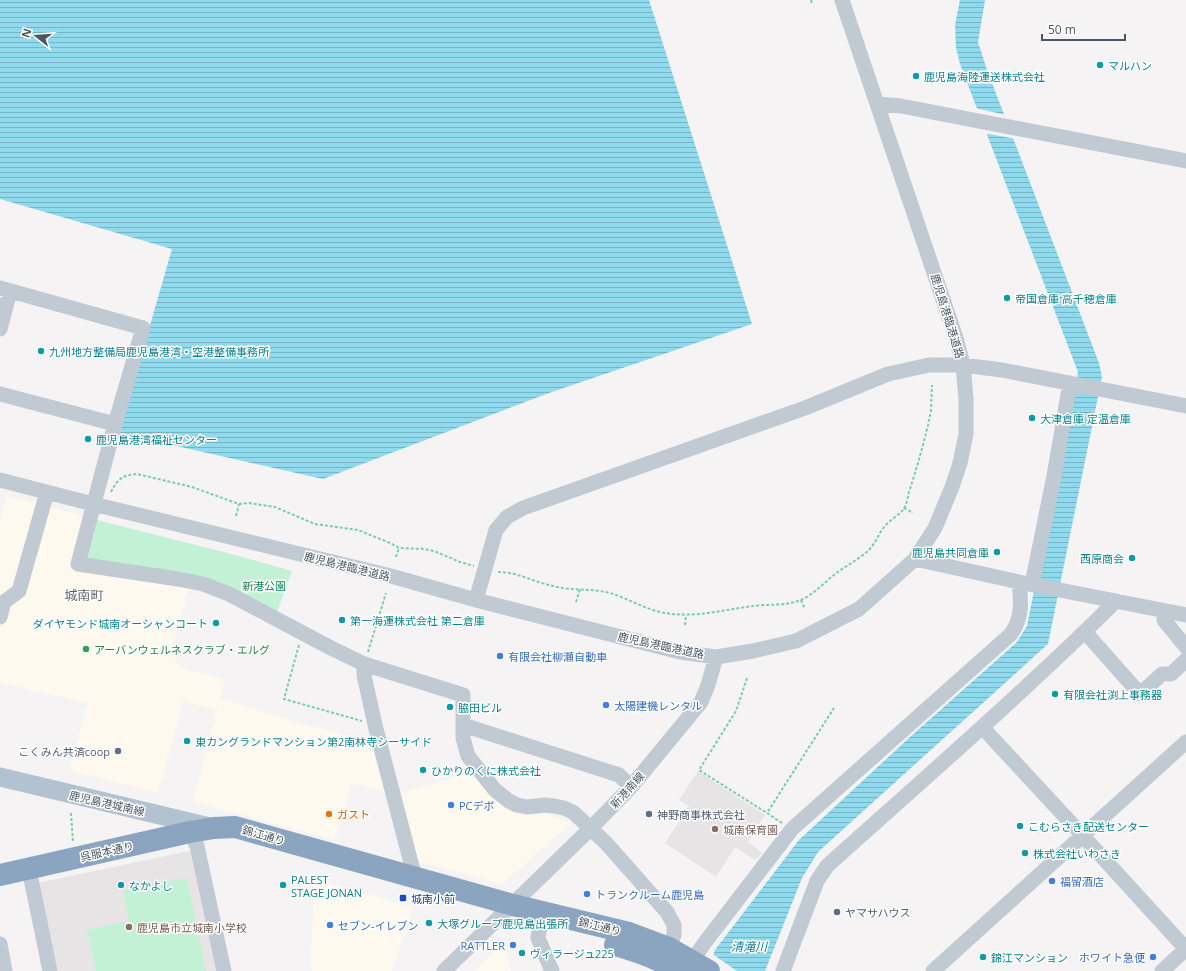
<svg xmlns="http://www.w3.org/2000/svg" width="1186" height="971" font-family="'Open Sans','Noto Sans JP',sans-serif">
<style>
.commercial{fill:#fdf9ef}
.education{fill:#e6e4e5}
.park{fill:#c3f1d5}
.water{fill:url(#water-rules)}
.pier{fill:#f5f3f3}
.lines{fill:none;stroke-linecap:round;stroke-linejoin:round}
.path{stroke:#7ad0a6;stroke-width:2;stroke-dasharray:3 2;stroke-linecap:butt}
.minor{stroke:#c1cad2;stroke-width:15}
.major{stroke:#b3c2d1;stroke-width:19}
.highway{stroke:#8ba5c1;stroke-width:22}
.culture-dot{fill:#0f9aa8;stroke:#fff;stroke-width:1.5}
.leisure-dot{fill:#2e9e5b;stroke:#fff;stroke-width:1.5}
.shop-dot{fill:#3f7fe0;stroke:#fff;stroke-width:1.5}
.service-dot{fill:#5c6f8a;stroke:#fff;stroke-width:1.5}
.food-dot{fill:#e8710a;stroke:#fff;stroke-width:1.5}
.education-dot{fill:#8d6e63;stroke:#fff;stroke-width:1.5}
.transit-dot{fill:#1a4fb4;stroke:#fff;stroke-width:1.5}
.labels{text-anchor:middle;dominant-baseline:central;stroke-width:3;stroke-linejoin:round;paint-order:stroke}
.culture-label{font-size:11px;fill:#0d838f;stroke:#fff;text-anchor:start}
.street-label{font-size:11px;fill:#4a5661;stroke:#fff}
.park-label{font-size:11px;fill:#17864f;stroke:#fff}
.leisure-label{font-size:11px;fill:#27864d;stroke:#fff;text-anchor:start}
.shop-label{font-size:11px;fill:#366cbe;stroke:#fff;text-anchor:start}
.service-label{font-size:11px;fill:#4e5e75;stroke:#fff;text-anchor:start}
.food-label{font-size:11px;fill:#c56008;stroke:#fff;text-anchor:start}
.education-label{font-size:11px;fill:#785e54;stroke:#fff;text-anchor:start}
.transit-label{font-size:11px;fill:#164399;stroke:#fff;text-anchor:start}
.water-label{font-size:12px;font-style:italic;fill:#0c7c9b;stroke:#fff}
.quarter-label{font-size:13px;fill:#5f6368;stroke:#fff}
</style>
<defs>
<pattern id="water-rules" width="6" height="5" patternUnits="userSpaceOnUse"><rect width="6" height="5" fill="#90daee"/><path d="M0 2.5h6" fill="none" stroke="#78b4c4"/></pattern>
</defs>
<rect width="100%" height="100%" fill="#f5f3f3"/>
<path class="commercial" d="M7,496L84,516L69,569L108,573L190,584L171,652L180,668L225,679L220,698L281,718L375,743L389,793L351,783L335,840L193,802L217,710L183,702L158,793L69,770L88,703L0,683V520Z
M475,772L494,798L514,813L544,814L572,822L502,884L417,861L398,793Z
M315,880L413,907L392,971H312L310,967Z
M504,941L510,971H474Z"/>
<path class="education" d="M698,771L765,815L748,842L763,853L755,860L735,847L716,877L665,843L689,806L679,800Z
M194,850L218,971H58L38,883Z"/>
<path class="park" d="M97,520L235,555L292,571L276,615L222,585L179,572L89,560L87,558Z
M187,878L206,971H96L87,930L129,921L123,891Z"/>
<path class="water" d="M0,0H649L752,324L549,393L323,479L119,433L172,249L0,199Z
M960,0H985L978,42L987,70L1099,363L1102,377L1048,644L818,852L802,878L765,971H708L715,950L799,840L910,737L1017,642L1027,626L1078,372L960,64L956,48L955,25Z"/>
<path class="pier" d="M975,108L1006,115L1016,139L984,133Z
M711,953L737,971H706Z"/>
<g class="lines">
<path class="path" d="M811,0L812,3
M111,492C118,479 122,475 137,474L192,487L239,504L249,503L275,507L315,524L358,530L390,543L399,548L424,549L434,551L460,562L474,566
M904,508L913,513
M236,516L239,504
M396,557L399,548
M498,572C517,572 534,582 553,586C571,591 591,588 610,593C627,598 643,608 660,612C693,619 721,610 753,606C769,604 786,606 801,600C814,594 824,583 835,574C846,566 859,559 869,550C876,543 879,532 886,525C891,519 899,515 904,509C907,504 908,494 910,489C917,467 923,446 928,425L931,411L932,385
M801,600L805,609
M576,602L580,589
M685,625L686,615
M299,645L284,699L362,721
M368,652L386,593
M747,678L736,711L699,770L767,813
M71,813L73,842
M782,823L767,813L834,708"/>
<path class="minor" d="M878,104L901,106L1186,161
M0,288L143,328L115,424L78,564L178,579L203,584L229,594L331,648L364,664L463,695V738L468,756L495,790L509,801L517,805L527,807L545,805L554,806L564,808L573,812L606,843L667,912L674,925V935L669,948
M0,329L10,291
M0,394L115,424
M0,480L93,504L391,576L476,600L680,652L716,657L753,651L796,641L859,609L915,559L935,528L952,487L960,463L966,434V399L963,365L956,338L842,0
M915,559L1019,582L1186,615
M1032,584L1054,476L1070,383
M476,600L496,530L507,517L523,508L805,408L888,374L929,365H963L1002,370L1186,406
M1166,611L1164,620L1186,647
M0,617L4,602L19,591L47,492
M1085,632L1140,694L1162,674H1171L1186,660
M364,664V675L375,725L415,878
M463,725L619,775L631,787
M982,727L1072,824L1186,949
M190,832L197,846L224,971
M29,869L50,971
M540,926L538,938L552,971
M0,944L5,971
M687,968L706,941L792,829L1011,634C1023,617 1021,601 1019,582
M444,971L591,828L631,787L701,702L708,685L716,657
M783,971L817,881L827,866C924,779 1023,693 1116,601
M933,971L1186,742
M1162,971L1186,949"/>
<path class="major" d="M0,777L210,827"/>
<path class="highway" d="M0,875L190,832L214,828L235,827L513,905L629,933L669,948L709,971
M615,945C636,951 660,959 678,971"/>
</g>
<g class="culture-dot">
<circle cx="1100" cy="65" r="4"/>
<circle cx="916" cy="76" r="4"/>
<circle cx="1007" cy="298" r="4"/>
<circle cx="41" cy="351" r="4"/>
<circle cx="1032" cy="418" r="4"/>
<circle cx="88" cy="439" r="4"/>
<circle cx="997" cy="552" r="4"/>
<circle cx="1132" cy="558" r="4"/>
<circle cx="342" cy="620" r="4"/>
<circle cx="216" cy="623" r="4"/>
<circle cx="1055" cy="694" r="4"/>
<circle cx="450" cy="707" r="4"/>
<circle cx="187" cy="741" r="4"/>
<circle cx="423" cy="770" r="4"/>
<circle cx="1020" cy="826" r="4"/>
<circle cx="1025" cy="853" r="4"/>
<circle cx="121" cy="885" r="4"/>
<circle cx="283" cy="885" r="4"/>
<circle cx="429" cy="923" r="4"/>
<circle cx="522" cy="953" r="4"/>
<circle cx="983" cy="957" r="4"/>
</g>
<circle class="leisure-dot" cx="86" cy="649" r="4"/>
<g class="shop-dot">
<circle cx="500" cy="656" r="4"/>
<circle cx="606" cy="705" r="4"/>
<circle cx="451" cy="805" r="4"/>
<circle cx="1052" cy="881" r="4"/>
<circle cx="587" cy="894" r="4"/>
<circle cx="330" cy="925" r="4"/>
<circle cx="513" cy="945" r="4"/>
<circle cx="1153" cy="957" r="4"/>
</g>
<g class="service-dot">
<circle cx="118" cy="751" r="4"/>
<circle cx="649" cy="814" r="4"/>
<circle cx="837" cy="912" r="4"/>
</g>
<circle class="food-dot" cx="329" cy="814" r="4"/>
<g class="education-dot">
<circle cx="715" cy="829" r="4"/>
<circle cx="129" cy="927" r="4"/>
</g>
<rect class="transit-dot" x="399" y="894" width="8" height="8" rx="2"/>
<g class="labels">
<g class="culture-label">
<text x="1108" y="65">マルハン</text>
<text x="924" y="76">鹿児島海陸運送株式会社</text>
<text x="1015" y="298">帝国倉庫 高千穂倉庫</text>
<text x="49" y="351">九州地方整備局鹿児島港湾・空港整備事務所</text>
<text x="1040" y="418">大津倉庫 定温倉庫</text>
<text x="96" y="439">鹿児島港湾福祉センター</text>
<text x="989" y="552" text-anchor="end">鹿児島共同倉庫</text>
<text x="1124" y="558" text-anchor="end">西原商会</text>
<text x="350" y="620">第一海運株式会社 第二倉庫</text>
<text x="208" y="623" text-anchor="end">ダイヤモンド城南オーシャンコート</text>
<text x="1063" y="694">有限会社渕上事務器</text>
<text x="458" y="707">脇田ビル</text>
<text x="195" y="741">東カングランドマンション第2南林寺シーサイド</text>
<text x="431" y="770">ひかりのくに株式会社</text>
<text x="1028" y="826">こむらさき配送センター</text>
<text x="1033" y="853">株式会社いわさき</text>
<text x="291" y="879">PALEST<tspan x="291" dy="13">STAGE JONAN</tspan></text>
<text x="129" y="885">なかよし</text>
<text x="437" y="923">大塚グループ鹿児島出張所</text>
<text x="530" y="953">ヴィラージュ225</text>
<text x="991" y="957">錦江マンション</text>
</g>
<g class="street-label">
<text transform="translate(948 316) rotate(73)">鹿児島港臨港道路</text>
<text transform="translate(347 566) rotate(14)">鹿児島港臨港道路</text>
<text transform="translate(661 645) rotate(12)">鹿児島港臨港道路</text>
<text transform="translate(627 790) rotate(-48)">新港南線</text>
<text transform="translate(107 803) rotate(13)">鹿児島港城南線</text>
<text transform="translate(264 835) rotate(16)">錦江通り</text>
<text transform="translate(107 851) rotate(-13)">呉服本通り</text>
<text transform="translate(600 926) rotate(14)">錦江通り</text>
</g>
<g class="park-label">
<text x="264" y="585">新港公園</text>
</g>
<g class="leisure-label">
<text x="94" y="649">アーバンウェルネスクラブ・エルグ</text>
</g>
<g class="shop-label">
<text x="508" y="656">有限会社柳瀬自動車</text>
<text x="614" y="705">太陽建機レンタル</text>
<text x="459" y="805">PCデポ</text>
<text x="1060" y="881">福留酒店</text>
<text x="595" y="894">トランクルーム鹿児島</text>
<text x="338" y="925">セブン-イレブン</text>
<text x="505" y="945" text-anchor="end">RATTLER</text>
<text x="1145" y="957" text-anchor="end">ホワイト急便</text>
</g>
<g class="service-label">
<text x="110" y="751" text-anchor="end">こくみん共済coop</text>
<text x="657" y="814">神野商事株式会社</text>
<text x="845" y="912">ヤマサハウス</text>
</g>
<g class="food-label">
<text x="337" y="814">ガスト</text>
</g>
<g class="education-label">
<text x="723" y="829">城南保育園</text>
<text x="137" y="927">鹿児島市立城南小学校</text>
</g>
<g class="transit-label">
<text x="411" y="898">城南小前</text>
</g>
<g class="water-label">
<text x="749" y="946">清滝川</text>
</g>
<g class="quarter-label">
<text x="84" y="595">城南町</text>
</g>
</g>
<g transform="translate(36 36) rotate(287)" stroke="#ffffff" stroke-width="3" paint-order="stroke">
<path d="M0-3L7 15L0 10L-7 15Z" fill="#4a5661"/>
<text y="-6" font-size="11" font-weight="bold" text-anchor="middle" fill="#4a5661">N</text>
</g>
<path d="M1042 34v6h83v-6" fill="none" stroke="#4a5661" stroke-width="2"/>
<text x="1048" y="34" font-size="12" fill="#4a5661" stroke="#ffffff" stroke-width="3" paint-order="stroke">50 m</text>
</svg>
